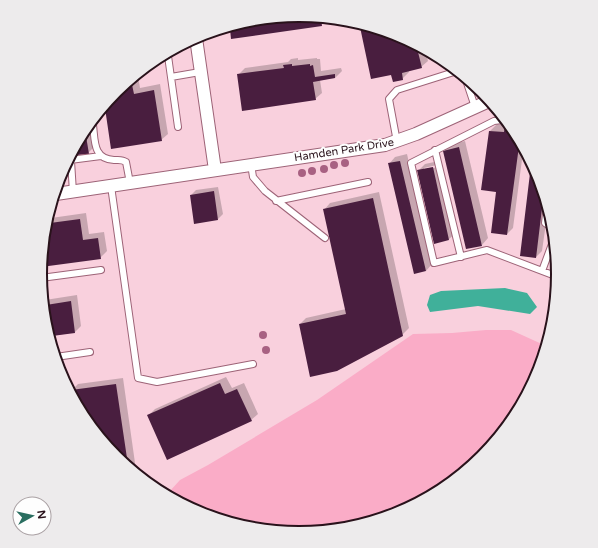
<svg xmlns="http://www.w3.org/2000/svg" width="598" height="548" font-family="'Varela Round',sans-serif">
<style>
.green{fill:#faacc7}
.water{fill:#40b09a}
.shadow{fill:#0003;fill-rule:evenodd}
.building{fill:#491e3f}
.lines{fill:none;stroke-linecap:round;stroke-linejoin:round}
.lane-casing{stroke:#9d6377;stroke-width:8}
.street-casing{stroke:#9d6377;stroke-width:14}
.lane{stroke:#fff;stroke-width:6}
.street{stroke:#fff;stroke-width:12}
.tree{fill:#a86182}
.labels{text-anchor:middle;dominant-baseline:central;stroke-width:4;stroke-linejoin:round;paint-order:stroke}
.street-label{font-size:11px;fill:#29121b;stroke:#fefefe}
.rim{fill:none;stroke:#29121b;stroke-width:2}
</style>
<rect width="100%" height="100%" fill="#f9d0dd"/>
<path class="green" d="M486,330H511L544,345L538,373L482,457L398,513L299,533L200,513L169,492L180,480L208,465L317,400L413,334L452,333Z"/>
<path class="water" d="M505,288L527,293L537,307L530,314L478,306L430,312L427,305L430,295L441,291Z"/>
<path class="shadow" d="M299,15L326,20L321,25L232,37L231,29Z
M361,27L398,35L426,54L428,61L421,67L409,70V72L402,79L392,74Z
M298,58V60L317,58V59H320L321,71L341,68L342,71L335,78L320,80L322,93L315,99L238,75L245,68L288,62L291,59Z
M138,76L140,88L160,84L168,134L161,140L112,148L105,107L116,91Z
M497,124L505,125L523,152L513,228L507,234L497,191L483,189L490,131Z
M92,127L95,146L88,153L78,154L77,149Z
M465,141L488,238L482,245L444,151L451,144Z
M407,154L432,264L426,271L389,164L395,157Z
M439,161L456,233L449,239L435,243L418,171L425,164ZM437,165L438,167L424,170V168Z
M532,166L538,175L547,216L542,251L536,257L521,255Z
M218,187L223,214L218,219L191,195L196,190Z
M379,192L409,328L402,335L300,324L306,318L346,309L324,210L330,203Z
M86,213L89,234L104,232L107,251L100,258L42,266L51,218Z
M77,295L81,326L75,332L52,336L45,300Z
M226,377L232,388L244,383L258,414L251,420L148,416L155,409Z
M123,378L136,470L116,457L71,391L78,384Z"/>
<path class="building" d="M299,15L321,19L322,26L231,39L230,29Z
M360,27L398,35L417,48L422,68L402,73L403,80L393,82L391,75L371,79Z
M292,64V66L310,64V66L313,65L315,77L335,74V78L313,82L316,100L242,111L237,74L284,68L283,65Z
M131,80L134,94L154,90L162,141L111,149L105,108L116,91Z
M505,125L519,146L507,235L491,233L496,192L481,190L489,131L504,132Z
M86,136L89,154L77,155L76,151Z
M459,147L482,246L466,249L443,151Z
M400,161L426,271L414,274L388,163Z
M531,165L538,175L543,200L536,258L520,256Z
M433,167L449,240L434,244L417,170Z
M214,191L218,220L194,224L190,195Z
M373,198L403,336L337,371L310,377L299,324L346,314L323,209Z
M80,219L83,240L98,238L101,259L41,267L50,223Z
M71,301L75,333L52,336L46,305Z
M220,383L225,394L237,389L252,421L167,460L147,415Z
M116,384L128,465L116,457L71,390Z"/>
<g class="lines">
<g class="lane-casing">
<path id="lane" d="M168,56L178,127
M171,77L200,72
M466,80L475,107
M502,120L494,121L411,163L434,263L487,250L558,277
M93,125C95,141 93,159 114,160C118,160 122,159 126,162L130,183
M397,142L389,99L397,90L454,72
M435,150L461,257
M70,160L101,156
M71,161L73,192
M251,164L253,177L265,191L325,238
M111,186L138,378L157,382L253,364
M276,201L368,182
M546,214L545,223L548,225
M542,271L552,244
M41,278L101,270
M56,357L90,352"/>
</g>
<g class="street-casing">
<path id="street" d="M196,38L215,170
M56,194L385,145L416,134L489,101"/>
</g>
<use href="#lane" class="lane"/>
<use href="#street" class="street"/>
</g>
<g class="tree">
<circle cx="345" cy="163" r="4"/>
<circle cx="334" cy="165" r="4"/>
<circle cx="324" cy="169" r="4"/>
<circle cx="312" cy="171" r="4"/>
<circle cx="302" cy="173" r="4"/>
<circle cx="263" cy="335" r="4"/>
<circle cx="266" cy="350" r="4"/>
</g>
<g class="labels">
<g class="street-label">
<text transform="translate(344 150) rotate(-9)">Hamden Park Drive</text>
</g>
</g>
<path d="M0 0H598V548H0ZM47 274a252 252 0 1 1 504 0a252 252 0 1 1-504 0Z" fill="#edebec" fill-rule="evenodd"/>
<path class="rim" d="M47 274a252 252 0 1 1 504 0a252 252 0 1 1-504 0Z"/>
<g transform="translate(32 516) rotate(82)"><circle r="19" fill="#fefefe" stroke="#a9a0a3"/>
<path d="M0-3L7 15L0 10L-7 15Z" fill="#2a6e60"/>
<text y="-6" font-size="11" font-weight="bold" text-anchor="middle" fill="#29121b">N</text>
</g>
</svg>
